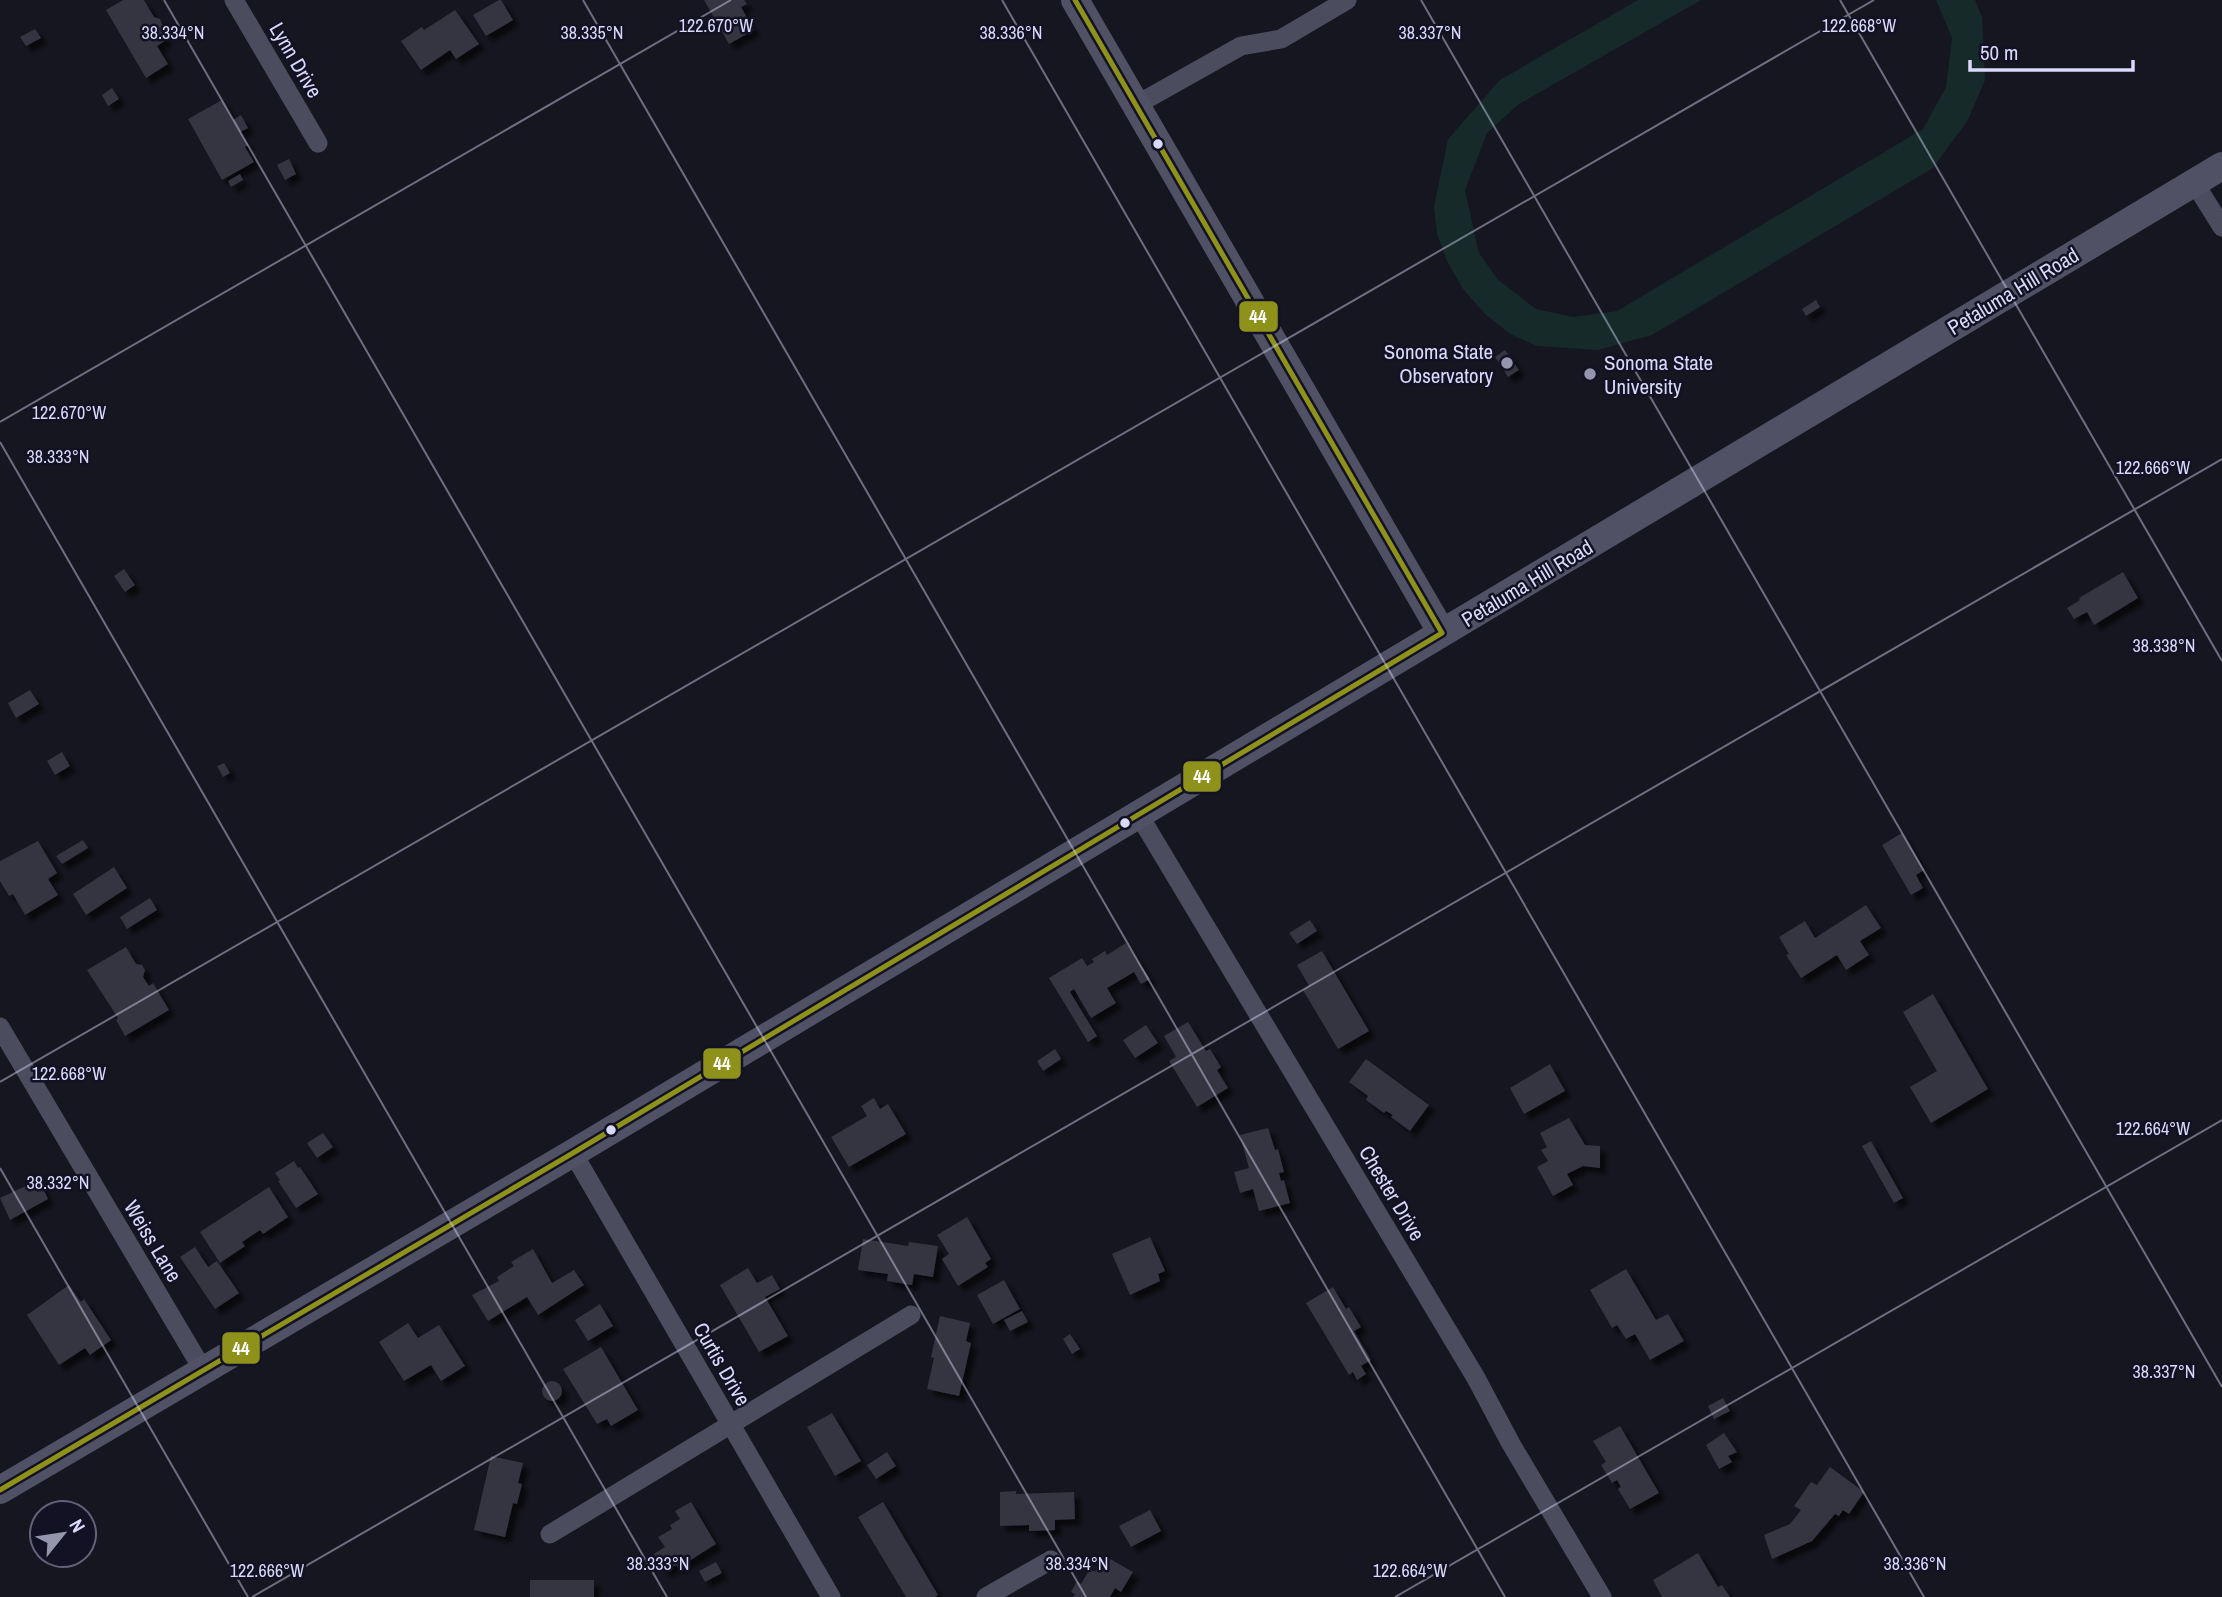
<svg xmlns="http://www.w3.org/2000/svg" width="2222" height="1597" font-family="'Archivo Narrow',sans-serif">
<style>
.green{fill:#152a29}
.building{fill:#343442;filter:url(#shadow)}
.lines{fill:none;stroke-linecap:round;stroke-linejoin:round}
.street{stroke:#4c4c5f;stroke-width:19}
.secondary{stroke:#505165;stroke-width:28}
.bus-1-casing{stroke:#131224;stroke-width:10}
.bus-1{stroke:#8e911a;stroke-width:5}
.ticks{fill:none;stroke:#dad9fa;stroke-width:2;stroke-opacity:0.45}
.bus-dot{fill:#dad9fa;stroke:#131224;stroke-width:2.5}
.poi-dot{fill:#9595ae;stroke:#131224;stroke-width:2.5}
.labels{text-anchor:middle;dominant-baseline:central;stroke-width:5;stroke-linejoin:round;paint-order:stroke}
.street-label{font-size:21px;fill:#dad9fa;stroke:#131224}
.poi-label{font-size:21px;fill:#dad9fa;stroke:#131224;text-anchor:end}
.ticks-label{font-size:18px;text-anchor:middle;fill:#dad9fa;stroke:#131224;stroke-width:5;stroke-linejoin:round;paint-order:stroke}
.line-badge{stroke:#131224;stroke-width:2.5}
.badge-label{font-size:19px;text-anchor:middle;font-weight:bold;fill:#fff}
</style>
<defs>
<filter id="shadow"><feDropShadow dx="6" dy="6" stdDeviation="2" flood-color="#0009"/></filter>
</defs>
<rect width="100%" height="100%" fill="#161620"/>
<path class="green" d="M1638,0H1701L1519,104L1487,133L1465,190L1479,253L1498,280L1536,309L1573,317L1617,311L1923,129L1946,87L1952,38L1936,0H1975L1982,17L1985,80L1968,120L1933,168L1652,335L1598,350L1537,346L1510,334L1485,314L1463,289L1447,261L1437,234L1434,207L1448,139L1500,80Z"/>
<path class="building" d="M123,0H144L154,17L160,19L163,26L162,32L166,40L157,46L168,64L146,78L106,10Z
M499,0H501L513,20L486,36L473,15Z
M704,0H744L747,4L741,7L754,30L729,44Z
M455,10L479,44L456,59L450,50L421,70L401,41L422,27L424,30Z
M35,29L41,38L26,46L20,37Z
M112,88L119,99L108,106L102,95Z
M222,100L233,120L241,115L248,128L240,132L248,145L245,147L254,162L222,180L188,119Z
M289,159L296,174L285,180L277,165Z
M240,174L243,180L231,187L228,181Z
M1816,300L1820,307L1806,316L1802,309Z
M1505,350L1519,370L1508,377L1495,357Z
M124,569L135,585L125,592L114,576Z
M2123,572L2138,598L2094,625L2087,612L2074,619L2067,608L2080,600L2079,598Z
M30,690L39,704L16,718L8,703Z
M62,752L70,766L55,775L47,761Z
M224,763L230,773L223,777L217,766Z
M1902,833L1924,870L1916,875L1923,888L1911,895L1882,845Z
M83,840L88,848L62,864L56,856Z
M38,841L57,873L48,879L58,895L25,915L13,894L9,896L0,881V861Z
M114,867L127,888L86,915L73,894Z
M150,898L157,910L127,929L120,917Z
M1866,905L1881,928L1860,941L1869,955L1846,970L1837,955L1801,978L1786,955L1789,954L1779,937L1805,921L1815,938Z
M1310,920L1317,931L1297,944L1289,933Z
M1126,943L1150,979L1141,984L1134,972L1107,988L1116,1003L1091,1018L1074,989L1070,992L1097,1036L1088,1042L1049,978L1082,958L1087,966L1094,962L1092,959L1105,951L1107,955Z
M126,947L136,964L142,965L145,970L143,977L149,986L153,983L169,1010L125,1036L116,1020L118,1018L87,970Z
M1322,951L1369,1031L1338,1049L1303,990L1309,986L1297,965Z
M1933,994L1988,1089L1931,1123L1910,1087L1937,1071L1903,1012Z
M1188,1022L1206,1051L1210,1049L1221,1067L1217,1070L1228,1088L1197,1107L1169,1061L1176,1057L1164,1036Z
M1146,1025L1158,1043L1135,1058L1123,1040Z
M1055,1049L1061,1059L1043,1071L1037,1061Z
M1366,1059L1429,1105L1410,1131L1391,1117L1393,1115L1386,1111L1384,1113L1366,1100L1368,1096L1349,1082Z
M1550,1064L1565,1091L1524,1114L1510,1088Z
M874,1098L880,1109L888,1104L906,1134L849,1167L831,1137L867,1116L861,1106Z
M1569,1118L1585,1145L1600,1146V1168L1583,1166L1567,1174L1573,1185L1553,1196L1537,1167L1548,1161L1541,1150L1547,1147L1540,1133Z
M1268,1128L1275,1150L1278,1149L1284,1172L1279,1173L1281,1181L1284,1180L1290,1203L1259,1211L1253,1189L1240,1193L1234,1172L1249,1168L1240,1135Z
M323,1133L333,1147L317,1158L307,1143Z
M1871,1141L1903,1198L1894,1203L1862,1146Z
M294,1161L298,1168L300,1167L318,1194L296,1208L278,1181L280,1180L275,1173Z
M40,1182L48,1199L10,1220L0,1198L30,1184L31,1186Z
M269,1187L288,1217L263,1234L260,1230L242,1242L245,1246L220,1263L200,1232Z
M967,1217L991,1259L985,1263L988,1267L958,1286L942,1259L949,1254L937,1235Z
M1150,1237L1165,1271L1158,1274L1160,1281L1130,1295L1112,1254Z
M863,1239L908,1246L909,1242L938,1246L933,1277L914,1274L912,1285L887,1281L888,1274L858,1270Z
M195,1247L208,1267L217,1261L239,1293L215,1309L180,1257Z
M533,1249L552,1283L574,1270L584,1285L538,1315L527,1297L488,1321L472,1295L499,1281L497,1277L514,1266L511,1262Z
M748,1268L757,1283L772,1275L780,1289L765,1297L788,1336L759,1352L720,1285Z
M1626,1269L1656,1320L1668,1314L1684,1341L1650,1360L1635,1334L1626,1339L1617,1325L1612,1328L1590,1290Z
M1004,1280L1020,1309L993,1324L977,1295Z
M69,1285L81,1302L84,1299L111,1340L90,1355L85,1348L59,1365L27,1315Z
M1333,1287L1346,1309L1349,1307L1361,1327L1354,1331L1371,1360L1361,1366L1366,1374L1357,1380L1353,1372L1349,1375L1306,1303Z
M600,1304L613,1326L588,1341L575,1320Z
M1022,1311L1028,1322L1010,1331L1004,1320Z
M940,1316L970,1323L966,1341L971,1343L959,1396L927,1389L934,1358L931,1357Z
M408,1323L418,1338L439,1325L465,1366L441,1381L431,1365L404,1381L379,1342Z
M1070,1334L1080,1349L1072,1354L1063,1339Z
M601,1347L638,1410L611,1426L607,1419L597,1424L563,1369Z
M542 1391a10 10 0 1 1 20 0a10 10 0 1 1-20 0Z
M1723,1398L1730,1411L1714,1419L1708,1406Z
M832,1413L861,1461L835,1476L807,1427Z
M1620,1426L1659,1493L1630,1509L1618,1489L1621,1487L1617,1480L1612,1483L1601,1465L1606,1462L1593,1441Z
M1724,1433L1737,1452L1728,1456L1732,1462L1719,1469L1706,1445Z
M887,1452L896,1466L876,1479L867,1465Z
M491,1456L523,1463L518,1483L522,1484L517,1504L513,1503L505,1537L474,1530Z
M1830,1467L1864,1492L1849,1514L1843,1510L1839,1516L1835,1514L1812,1541L1772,1559L1764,1535L1790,1524L1801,1510L1794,1506L1811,1482L1817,1485Z
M1016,1491V1494L1074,1492L1075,1519L1055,1520V1530L1029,1531V1525L1000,1526V1492Z
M691,1502L716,1544L678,1568L676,1565L665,1572L654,1554L665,1547L658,1537L672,1529L670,1525L680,1519L675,1511Z
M883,1502L938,1595L935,1597H906L858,1517Z
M1150,1510L1161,1531L1131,1547L1119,1526Z
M1698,1553L1718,1587L1722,1585L1730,1597H1662L1653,1580Z
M1105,1556L1133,1572L1121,1592L1115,1588L1110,1597H1073L1075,1594L1071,1592L1077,1581L1081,1584L1090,1569L1095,1572Z
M716,1562L722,1573L705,1582L699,1571Z
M530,1580H594V1597H530Z"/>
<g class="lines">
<path class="street" d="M234,0L318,143
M1136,105L1241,46L1281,39L1347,0
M2194,182L2222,227
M1139,815L1476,1378L1511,1444L1602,1597
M0,1027L203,1370
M573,1153L831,1597
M550,1534L911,1315
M986,1597L1051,1560"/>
<path class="secondary" d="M1075,0L1442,633
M0,1490L573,1153L2222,166"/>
<g class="bus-1-casing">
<path id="bus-1" d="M1075,0L1442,633
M0,1490L573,1153L1442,633"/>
</g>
<use href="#bus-1" class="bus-1"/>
</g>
<path class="ticks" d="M164,0L1086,1597M583,0L1505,1597M1002,0L1924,1597M1421,0L2222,1387M1840,0L2222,661M0,422L731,0M0,442L667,1597M0,1082L1874,0M0,1168L248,1597M252,1597L2222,459M1395,1597L2222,1120"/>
<g class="bus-dot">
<circle cx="1158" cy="144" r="6"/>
<circle cx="1125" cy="823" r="6"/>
<circle cx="611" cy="1130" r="6"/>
</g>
<g class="poi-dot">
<circle cx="1507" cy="363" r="7"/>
<circle cx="1590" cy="374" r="7"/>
</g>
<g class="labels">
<g class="street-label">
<text transform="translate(296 60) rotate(60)">Lynn Drive</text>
<text transform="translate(2013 291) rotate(-31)">Petaluma Hill Road</text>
<text transform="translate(1527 583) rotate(-31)">Petaluma Hill Road</text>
<text transform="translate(1392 1193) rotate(59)">Chester Drive</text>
<text transform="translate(153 1241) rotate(59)">Weiss Lane</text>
<text transform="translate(722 1364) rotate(60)">Curtis Drive</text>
</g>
<g class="poi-label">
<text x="1493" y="351">Sonoma State<tspan x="1493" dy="24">Observatory</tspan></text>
<text x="1604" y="362" text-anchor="start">Sonoma State<tspan x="1604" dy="24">University</tspan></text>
</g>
</g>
<g class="ticks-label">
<text x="716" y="32">122.670°W</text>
<text x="1859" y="32">122.668°W</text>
<text x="173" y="39">38.334°N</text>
<text x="592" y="39">38.335°N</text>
<text x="1011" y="39">38.336°N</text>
<text x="1430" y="39">38.337°N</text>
<text x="69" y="419">122.670°W</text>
<text x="58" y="463">38.333°N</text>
<text x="2153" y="474">122.666°W</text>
<text x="2164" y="652">38.338°N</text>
<text x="69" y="1080">122.668°W</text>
<text x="2153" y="1135">122.664°W</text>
<text x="58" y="1189">38.332°N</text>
<text x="2164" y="1378">38.337°N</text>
<text x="658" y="1570">38.333°N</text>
<text x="1077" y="1570">38.334°N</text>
<text x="1915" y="1570">38.336°N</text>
<text x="267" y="1577">122.666°W</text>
<text x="1410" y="1577">122.664°W</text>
</g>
<g class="line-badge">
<rect x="1238" y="300" width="41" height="33" rx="7" fill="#8e911a"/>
<rect x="1182" y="760" width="40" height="33" rx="7" fill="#8e911a"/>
<rect x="702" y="1047" width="40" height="33" rx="7" fill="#8e911a"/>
<rect x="221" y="1331" width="40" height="34" rx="7" fill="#8e911a"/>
</g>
<g class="badge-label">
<text x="1258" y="323">44</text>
<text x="1202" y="783">44</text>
<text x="722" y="1070">44</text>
<text x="241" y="1355">44</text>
</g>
<g transform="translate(63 1534) rotate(60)"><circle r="33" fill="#131224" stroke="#63627a" stroke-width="2"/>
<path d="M0-5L12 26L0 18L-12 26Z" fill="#9595ae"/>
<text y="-10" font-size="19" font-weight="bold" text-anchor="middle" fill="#dad9fa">N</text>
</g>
<path d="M1970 60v10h163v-10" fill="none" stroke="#dad9fa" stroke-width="3.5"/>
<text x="1980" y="60" font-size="21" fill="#dad9fa" stroke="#131224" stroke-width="5" paint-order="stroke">50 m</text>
</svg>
